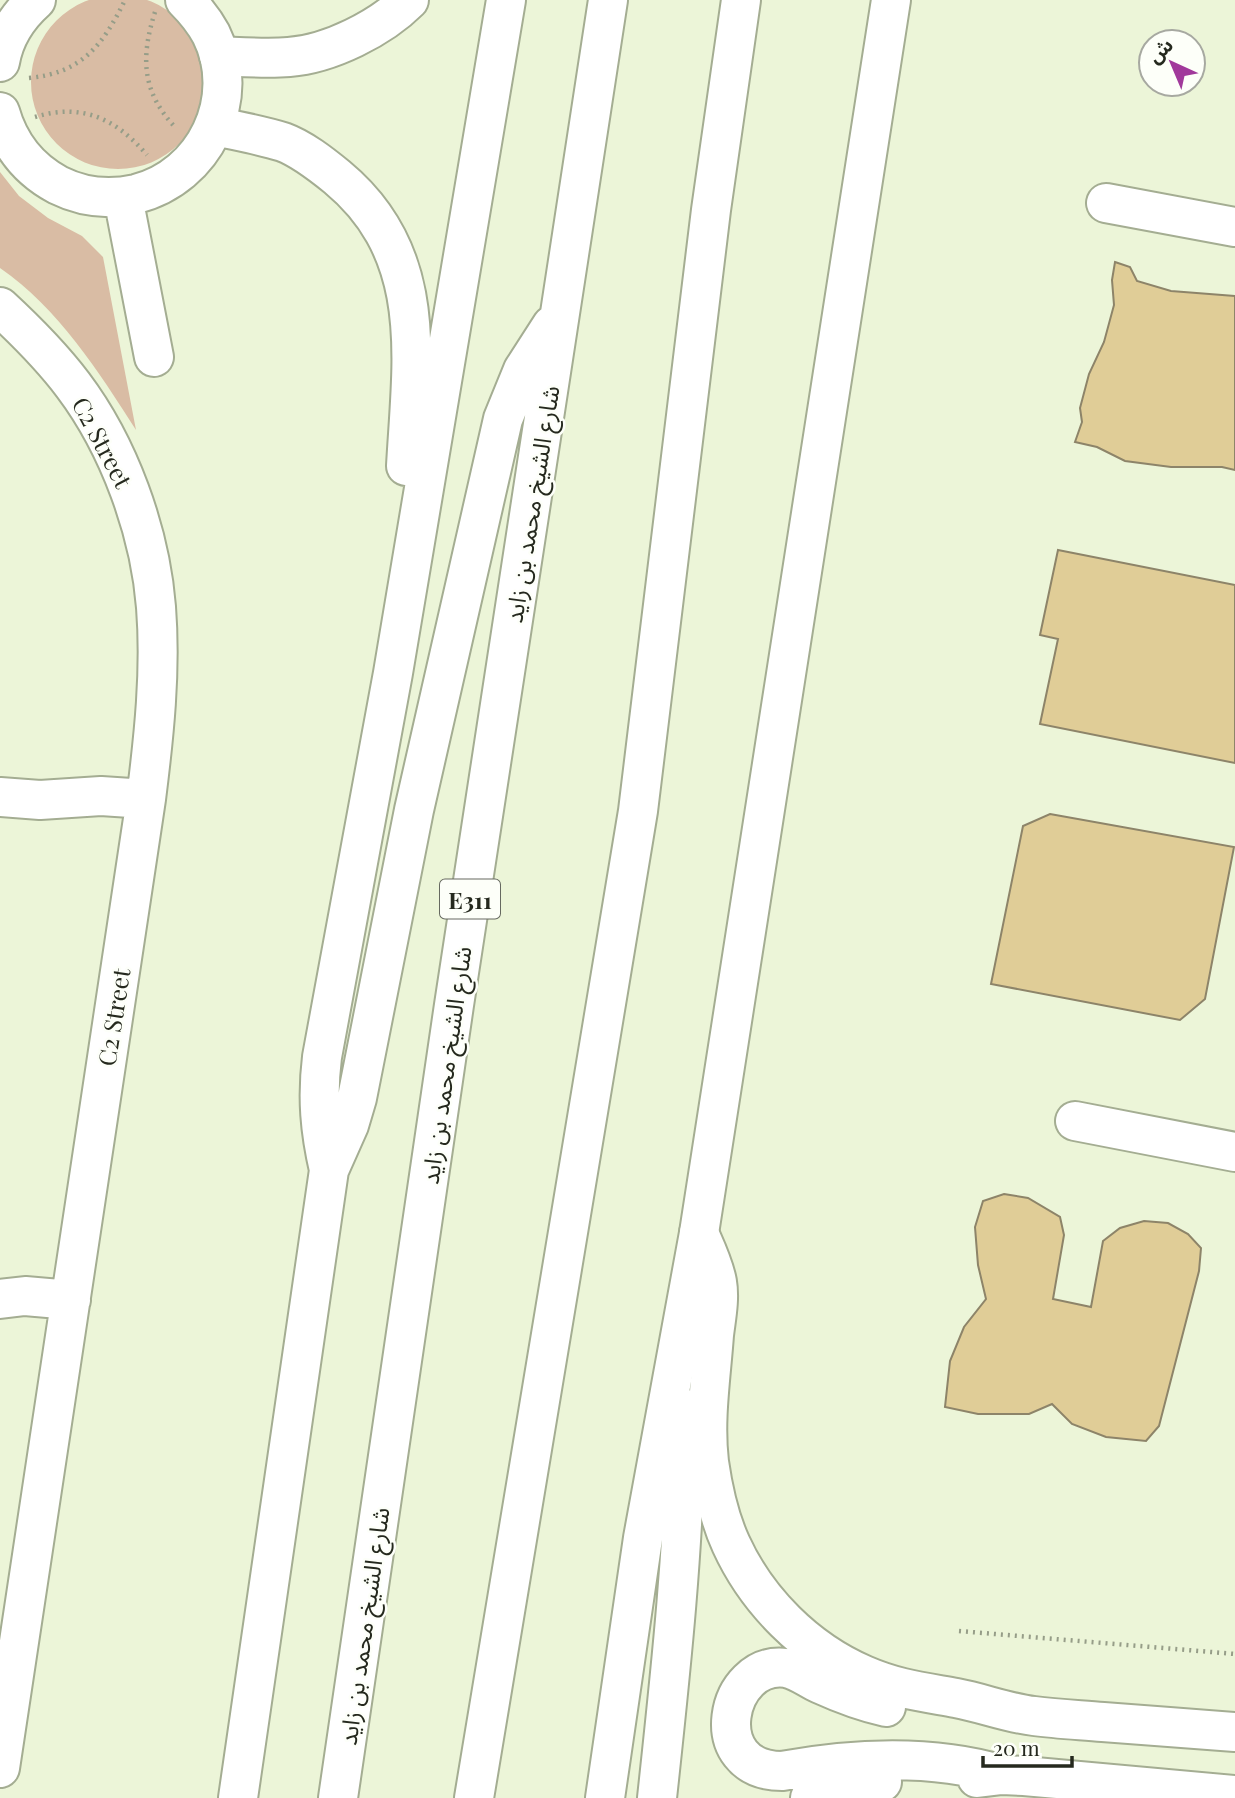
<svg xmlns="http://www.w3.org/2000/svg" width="1235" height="1798" font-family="'Playfair Display','Noto Sans Arabic',serif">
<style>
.green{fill:#d9bca4}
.building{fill:#e0cd97;stroke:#8d8469;stroke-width:2}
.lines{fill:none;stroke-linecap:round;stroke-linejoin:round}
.minor-casing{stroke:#a4ad92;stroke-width:42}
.highway-casing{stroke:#a4ad92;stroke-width:42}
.path{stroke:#969d88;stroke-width:4.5;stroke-dasharray:2 5;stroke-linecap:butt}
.minor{stroke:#fff;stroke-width:38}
.highway{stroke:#fff;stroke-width:38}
.labels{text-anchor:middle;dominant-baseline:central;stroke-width:5;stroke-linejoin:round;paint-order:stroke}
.shield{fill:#fdfff9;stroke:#666960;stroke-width:2}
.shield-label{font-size:23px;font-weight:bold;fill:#25291e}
.street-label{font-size:24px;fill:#25291e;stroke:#fdfff9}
</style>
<rect width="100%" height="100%" fill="#ecf5d8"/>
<path class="green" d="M31 82a87 87 0 1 1 174 0a87 87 0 1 1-174 0Z
M0,172L19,196L48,218L82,236L103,257L136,430C99,372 58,308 0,268Z"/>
<path class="building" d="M1115,262L1130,267L1137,281L1171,291L1235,296V470L1222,467H1171L1125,461L1097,447L1075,442L1082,422L1080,408L1089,374L1104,342L1114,305L1112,280Z
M1058,550L1235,585V763L1040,724L1058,639L1040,635Z
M1050,814L1234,847L1205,999L1180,1020L991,984L1023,826Z
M1004,1194L1028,1198L1060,1217L1064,1235L1053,1299L1091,1307L1103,1241L1120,1228L1144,1221L1168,1223L1188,1234L1201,1248L1199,1271L1159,1426L1146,1441L1106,1437L1072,1424L1052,1404L1029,1414H978L945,1407L950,1361L964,1327L986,1299L978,1265L975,1227L983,1201Z"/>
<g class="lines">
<g class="minor-casing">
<path id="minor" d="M0,62C4,38 18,16 36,0
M0,112C9,144 28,169 58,185C82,197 109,200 136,194C205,177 243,98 211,34C204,21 195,10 185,0
M123,197L154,357
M1106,203L1235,227
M0,307C26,331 51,356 73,385C119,446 150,531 156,607C161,671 154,736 146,799L0,1768
M0,797L40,800L101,796L146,799
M1075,1121L1235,1152
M699,1233C706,1249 714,1265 717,1282C720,1299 716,1318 714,1335C711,1377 704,1420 709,1462C713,1490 719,1518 731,1544C757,1601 806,1650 864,1675C896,1689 923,1692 956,1698C983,1703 1007,1713 1034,1716C1057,1719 1080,1720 1103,1722C1147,1725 1191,1729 1235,1732
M0,1299L25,1296L71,1300
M886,1707C863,1702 842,1694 820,1684C809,1679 798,1670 786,1668C725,1660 703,1771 782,1771C852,1758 933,1754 1002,1775
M977,1778L1002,1775L1024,1776L1235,1795
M810,1798L844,1787L882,1782"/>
</g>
<g class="highway-casing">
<path id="highway" d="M219,56C242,57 266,59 289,57C330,54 381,28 409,0
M215,126C237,131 261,135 283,142C302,149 321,164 337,177C430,254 412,358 406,466
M329,1170C320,1131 317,1098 322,1057L393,673L506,0
M238,1798L329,1170L349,1125L357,1098L414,810L503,419L523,370L552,325
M338,1798L454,1005L608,0
M474,1798L638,811L711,210L741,0
M605,1798L643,1538L699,1233L891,0
M657,1798C671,1669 685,1539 686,1409"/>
</g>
<path class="path" d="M155,12C141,56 141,91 175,127
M29,78C82,73 103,45 125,0
M35,117C83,102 117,120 147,155
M959,1631L1235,1654"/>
<use href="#minor" class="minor"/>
<use href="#highway" class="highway"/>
</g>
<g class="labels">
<rect class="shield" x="440" y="879.5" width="60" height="39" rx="5"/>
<g class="shield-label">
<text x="470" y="899">E311</text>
</g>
<g class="street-label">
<text transform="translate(103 442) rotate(62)">C2 Street</text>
<text transform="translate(531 504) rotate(-81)">شارع الشيخ محمد بن زايد</text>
<text transform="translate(113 1017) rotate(-81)">C2 Street</text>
<text transform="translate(445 1065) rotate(-82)">شارع الشيخ محمد بن زايد</text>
<text transform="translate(363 1626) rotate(-82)">شارع الشيخ محمد بن زايد</text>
</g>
</g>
<g transform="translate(1172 63) rotate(316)"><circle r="33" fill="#fdfff9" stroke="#a7a9a1" stroke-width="2"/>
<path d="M0-5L12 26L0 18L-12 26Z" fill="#a1399b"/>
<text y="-10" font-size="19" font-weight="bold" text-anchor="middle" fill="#25291e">ش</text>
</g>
<path d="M983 1756v10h89v-10" fill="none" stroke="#25291e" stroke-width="3.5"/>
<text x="993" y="1756" font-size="21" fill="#25291e" stroke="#fdfff9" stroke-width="5" paint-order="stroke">20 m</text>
</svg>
